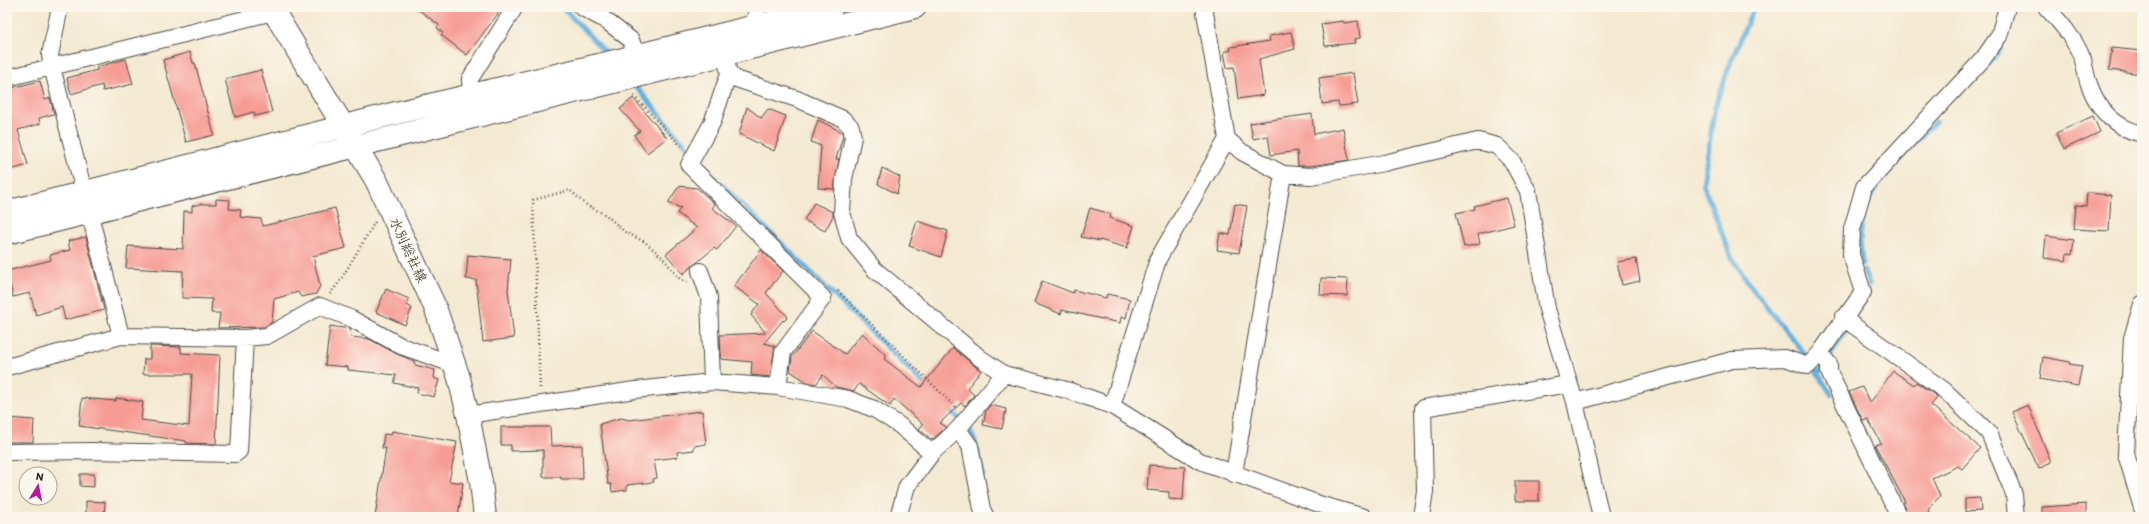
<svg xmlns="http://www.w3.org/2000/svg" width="2149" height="524" font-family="Itim,'Klee One',sans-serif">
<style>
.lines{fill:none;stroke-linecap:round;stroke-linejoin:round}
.stream{stroke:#63b0dd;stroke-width:5}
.building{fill:#f69c94}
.street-casing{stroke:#494844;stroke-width:18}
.secondary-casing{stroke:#494844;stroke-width:24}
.path{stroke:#494844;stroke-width:2.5;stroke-dasharray:1 3;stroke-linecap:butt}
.street{stroke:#fff;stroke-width:16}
.secondary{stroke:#fff;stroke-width:22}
.labels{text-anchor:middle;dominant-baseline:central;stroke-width:3.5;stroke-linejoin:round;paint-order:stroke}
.street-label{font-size:14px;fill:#2b2b2b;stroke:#fbf7ec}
</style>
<rect width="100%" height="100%" fill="#fbf7ec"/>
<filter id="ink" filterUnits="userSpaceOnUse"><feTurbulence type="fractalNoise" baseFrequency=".025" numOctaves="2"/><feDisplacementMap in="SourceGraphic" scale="8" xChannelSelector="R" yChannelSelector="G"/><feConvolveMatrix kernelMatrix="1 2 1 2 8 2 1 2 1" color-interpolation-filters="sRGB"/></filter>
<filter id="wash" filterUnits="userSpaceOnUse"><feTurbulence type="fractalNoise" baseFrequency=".012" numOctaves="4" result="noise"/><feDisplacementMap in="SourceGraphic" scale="16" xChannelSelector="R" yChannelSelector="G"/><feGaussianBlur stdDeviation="0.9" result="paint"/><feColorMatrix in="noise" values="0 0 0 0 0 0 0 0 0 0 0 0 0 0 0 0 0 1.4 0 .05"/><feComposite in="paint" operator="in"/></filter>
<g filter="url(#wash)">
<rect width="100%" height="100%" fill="#f4e9d1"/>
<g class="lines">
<path class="stream" d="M562,7L610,57
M1754,7L1730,64L1715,107L1703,184L1731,257L1755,292L1807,357L1831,394
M1988,64L2001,50
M632,82L707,170L928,388
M1867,205C1877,178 1916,143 1935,122
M1862,264L1860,240L1862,218
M1864,271L1869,285
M1818,374L1845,333
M948,408L969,428L976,444
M978,451L983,475"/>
</g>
<g id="blocks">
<path class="building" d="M415,7H503L467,55L441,35L443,33L437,28L439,25Z
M1343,21L1344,23L1358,21L1360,38L1354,39L1355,43L1325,46L1321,24Z
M1291,32L1295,49L1259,59L1264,95L1238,99L1234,67L1227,68L1224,52L1231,50L1230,47L1270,41L1269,36Z
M2112,48L2142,51V74L2109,70Z
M190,52L193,63H195L214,135L186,142L163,60Z
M126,59L133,84L103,91L102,85L71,94L67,78L97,70V67Z
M261,70L272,112L255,116L254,112L235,117L225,79Z
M1353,73L1358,104L1339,106L1338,102L1322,104L1319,78Z
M40,81L45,100L50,98L54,114L39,118L40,124L18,130L28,165L7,171V89Z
M633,98L667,138L647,153L634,135L640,131L620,109Z
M747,107L761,118L768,109L786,116L774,151L739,134Z
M1312,114L1314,134L1343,128L1349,160L1310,166H1298L1297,151L1271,155L1268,136L1253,139L1250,123Z
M2093,116L2100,132L2064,149L2056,133Z
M818,120L842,132L843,136L836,159H839L834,189L818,188L821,146L811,142Z
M882,168L900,177L897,194L878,184Z
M679,186L697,188L715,204L712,208L736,226L717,250L714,248L683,274L666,254L697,228L677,213L681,208L668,203Z
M2087,193L2111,195L2109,231L2074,229L2076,205L2086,206Z
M1507,198L1514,225L1478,234L1480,244L1464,247L1456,213L1475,209L1474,206Z
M216,199L230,200L229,209L241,210L240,217L261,219L263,226L335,208L346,248L313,256L320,286L316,294L301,297L298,292L274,299L272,322L264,327L218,328L220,313H211L212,299L182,298L183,271L126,268L128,246L183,249L184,211L192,212V206L200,204H216Z
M814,203L833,212V216L825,231L804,220Z
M1235,204L1247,206L1239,253L1217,250L1220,233L1230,235Z
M1090,208L1111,214L1110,218L1134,226L1127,248L1100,240V241L1081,237Z
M917,221L948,231L941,257L909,246Z
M2046,236L2074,240L2072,255L2067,254L2066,261L2044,258Z
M86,237L104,310L65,320L62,307L36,315L30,293L13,297L7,271L51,260L50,255L70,250L68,241Z
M761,250L783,271L766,293L788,317L784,321L783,320L764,343L775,346L770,377L751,375L752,362L721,359L720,335L766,333L751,315L759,304L734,286Z
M468,255L511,259L508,290L514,338L483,342L476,280L466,279Z
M1636,259L1640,281L1622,285L1617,262Z
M1321,278L1348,279L1347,296L1320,295Z
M1042,281L1073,293L1074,290L1106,298L1107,294L1130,299L1126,318L1121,317L1120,323L1062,310L1061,314L1034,303Z
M386,289L409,299L407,305L412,308L405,325L376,312Z
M330,326L350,329L351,337L369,339L397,354L414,361L415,365L435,370L434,378L439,380L434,397L417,393L418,388L394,383L396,375L348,370V367L325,365Z
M812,331L845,354L862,333L887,356L884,359L921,387L953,348L981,371L967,388L974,395L965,406L961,403L940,423L947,427L932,440L919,429L923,424L894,399L890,406L859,384L854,391L836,387L823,375L816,384L807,382L790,371L792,357Z
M150,346L181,347V353L220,355L216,444L186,443V441L79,426L82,398L116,401V398L143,402L141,420L189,426L192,374H143L144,359H150Z
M2043,357L2070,362L2069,364L2082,366L2078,386L2040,379Z
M1893,371L1914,385L1916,382L1938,397L1931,405L1980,448L1962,469L1958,466L1932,478L1940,496L1928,510L1932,517H1908L1903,503L1905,502L1875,445L1881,443L1868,419L1863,421L1849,392L1862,387L1870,403Z
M990,405L1006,409L1002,429L983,425L986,410Z
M2028,405L2051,462L2039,469L2012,412Z
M702,411L706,444L694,446V450L677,452L678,457L654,460L657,478L653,479L654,482L627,485V490L612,492L611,484H608L600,424L621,418L629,420Z
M7,418L34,420L33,442H7Z
M501,427H550L551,446L582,445L583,479H561V477H543V450L511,451V445H501Z
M392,431L457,442L449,481L463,483L458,517H375L386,448H382L384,434L391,435Z
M1149,465L1185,467L1183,500L1169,499V492L1147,490Z
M80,474H94V487L80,486Z
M1515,481H1539V501H1515Z
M1980,498L1981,511L1965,512V499Z
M86,501L105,502L104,517H86Z
M2086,504V517H2042V507Z"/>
</g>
</g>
<g filter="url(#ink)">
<use href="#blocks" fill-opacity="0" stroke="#494844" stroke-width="1"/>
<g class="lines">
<g class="street-casing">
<path id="street" d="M581,7L605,20L631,40L640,66
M1204,7L1227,139L1242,152L1283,174L1311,176L1384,163L1478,141L1497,146L1512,161L1528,191L1547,309L1575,402L1601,517
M2046,7C2061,23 2075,39 2083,60C2085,68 2086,76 2089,84C2098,110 2115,128 2142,134
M753,26L758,7
M722,44L729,73L736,79L797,99L843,119L851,127L853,137L844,179L842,212L849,238L874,269L980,358L1004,374L1070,391L1112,406L1200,461L1322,505L1364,517
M729,73L712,123L689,165L823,298L783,352L778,387
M7,78L273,12
M471,95L470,79L515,7
M700,271L709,297L712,382
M2142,304L2132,338L2126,454L2142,508
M1843,318L1944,390L1989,433L2014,494L2016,517
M121,336L245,338L267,336L320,306L352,319L401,346L455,365
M1820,353L1829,364V372L1899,517
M7,367L121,336L52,67L50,55L60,7
M1575,402L1732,360L1785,358L1808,366L1820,353L1863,292L1851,255L1852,229L1864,187L1983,59L1999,36L2007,7
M1112,406L1158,259L1227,139
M468,415L635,390L712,382L778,387L848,399L874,409L899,425L932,453
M958,429L970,446L982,509L986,517
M7,452L92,451L235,454L239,451L245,338
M1234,474L1283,174
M898,517L907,486L932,453L958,429L1004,374
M1421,517L1425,491L1423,408L1569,384"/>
</g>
<g class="secondary-casing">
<path id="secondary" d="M271,7L376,180L435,307L459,378L468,415L481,482L485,517
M7,212L392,114L607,63L832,7
M7,233L915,7"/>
</g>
<path class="path" d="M634,96L681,146
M838,291L956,408
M330,294L340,281L375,222
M540,388L533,200L570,190L585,204L606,215L625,232L645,242L663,258L679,278L687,282"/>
<use href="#street" class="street"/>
<use href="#secondary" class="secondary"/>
</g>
</g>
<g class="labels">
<g class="street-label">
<text transform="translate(408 250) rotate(65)">水別総社線</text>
</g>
</g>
<rect width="2149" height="524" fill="none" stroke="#fbf7ec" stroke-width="24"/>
<g transform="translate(38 486) rotate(10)"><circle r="19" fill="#fbf7ec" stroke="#a8a59f"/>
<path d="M0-3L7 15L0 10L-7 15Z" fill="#b5179e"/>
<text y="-6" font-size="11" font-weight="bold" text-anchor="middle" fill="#2b2b2b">N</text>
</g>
</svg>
